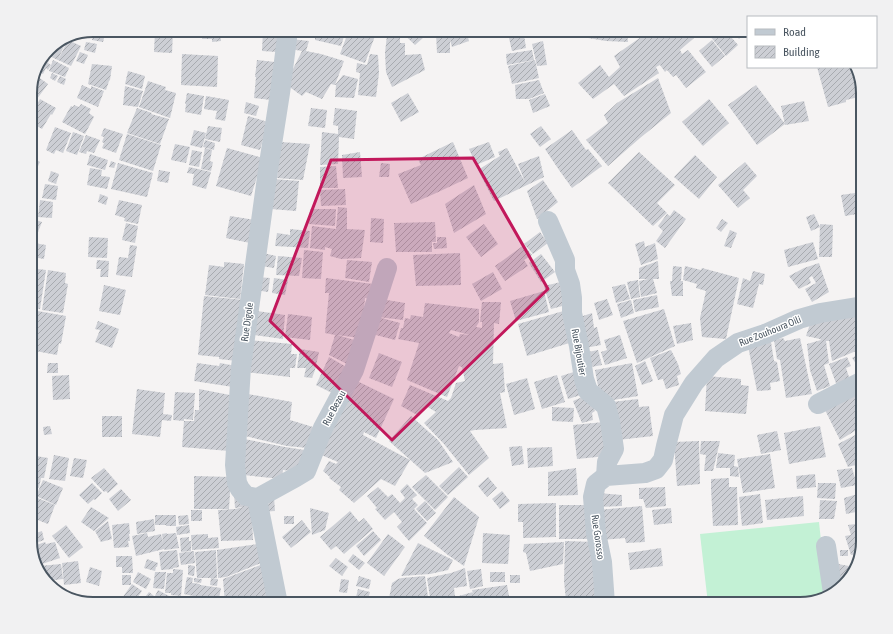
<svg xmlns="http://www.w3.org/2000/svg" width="893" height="634" font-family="'Asap Condensed',sans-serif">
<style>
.pitch{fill:#c3f1d5}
.building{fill:url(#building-hatch);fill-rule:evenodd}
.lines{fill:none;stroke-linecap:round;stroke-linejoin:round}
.street{stroke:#c1cad2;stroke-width:20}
.marked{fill:#c2185b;fill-opacity:0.2;stroke:#c2185b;stroke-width:3;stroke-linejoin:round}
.labels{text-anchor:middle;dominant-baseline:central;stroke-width:3;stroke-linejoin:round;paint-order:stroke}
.street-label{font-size:10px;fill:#4a5661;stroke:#fff}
.rim{fill:none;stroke:#4a5661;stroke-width:2}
</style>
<defs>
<pattern id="building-hatch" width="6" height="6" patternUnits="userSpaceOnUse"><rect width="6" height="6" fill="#cdcfd5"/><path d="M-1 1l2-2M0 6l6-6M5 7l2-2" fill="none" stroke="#a8abb0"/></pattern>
</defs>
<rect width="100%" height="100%" fill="#f5f3f3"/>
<path class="pitch" d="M819,522L827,598L800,604H708L700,534Z"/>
<path class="building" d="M94,30H106L103,42L92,40Z
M202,30H220L221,41L212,42V39H202Z
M263,30H278L277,52L262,51Z
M294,30H346L341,46L315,40V35L293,32Z
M349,30H359L375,36L365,63L340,54Z
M399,30H432L415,45Z
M447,30H466L469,41L452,47L450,40V53H437L436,34L447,33Z
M552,30H639L638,34L627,33L628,42L606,41L552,32Z
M651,30H688L694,38L680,50L682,54L688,50L706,72L686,88L676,75L673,77L667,70L665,72L660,65L656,67L659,73L624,96L614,84L593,99L578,83L600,65L609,77L620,67L614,56Z
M717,30H725L738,45L726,56L710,36Z
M731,30H748V31L739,39Z
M155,31L173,32L172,53L154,52Z
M400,34V43H405V55L421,54L425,70L392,87L386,72L385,53L387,35Z
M524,35L526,48L512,51L509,38Z
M291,39L309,41L306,51L321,54L344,61L335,85L343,75L358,79L354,98L335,97L336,85H335L331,84L322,99L306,92L302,96L284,83L289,77L302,51L290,49Z
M68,40L81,46L71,66L58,60Z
M712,40L725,56L712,67L699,51Z
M65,41H66L58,60L47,55L51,46Z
M543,41L547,65L537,66L532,44Z
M86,42L97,44L95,53L84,50Z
M532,50L534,60L507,65L506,54Z
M80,52L88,55L84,64L76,61Z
M182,54L218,56L217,87L181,85Z
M370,54L378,55L379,73L376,97L358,95L360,73L356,72L357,63L367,65Z
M46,56L50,58L48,63L51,65L48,70L46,68L43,74L39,72Z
M53,60L69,68L65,77L49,71Z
M257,60L275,62L271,100L254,98L256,77H255Z
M535,60L539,78L512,84L508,66Z
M92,64L112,66L110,80L109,81L106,90L88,84Z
M817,67H856L863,96L846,100V102L828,107Z
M128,71L145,76L142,89L125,84Z
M52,73L58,76L55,81L50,78Z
M37,76L48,84L34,103L30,100V89Z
M60,76L66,79L64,85L57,82Z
M658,78L671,113L640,138L608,166L586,140L608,123L604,115L617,103Z
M539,80L544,93L529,99H516L515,85Z
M148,81L166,87L165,90L176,93L170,118L139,107Z
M82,85L91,89V86L104,91L98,107L77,98Z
M756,85L785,124L757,145L728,105Z
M125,86L143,91L138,107L123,105Z
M187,93L204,96L201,115L185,112L186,104H185Z
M408,93L419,112L401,122L391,103Z
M545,94L550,106L533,113L529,100Z
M206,96L229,100L225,121L215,119L217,111L204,109Z
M40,99L56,108L52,115L51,114L42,129L30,122V116Z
M709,99L729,123L703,146L682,122Z
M804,101L809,121L785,125L781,106Z
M30,102L34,105L30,111Z
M246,102L259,106L256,116L244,113Z
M81,104L91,109L89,113L94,117L85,134L62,122L71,106L73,107L74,105L79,107Z
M137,108L152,113L151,114L169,119L160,144L127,133Z
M311,108L327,110L325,128L308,126Z
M335,108L357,111L354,139L339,137L338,164L320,165L322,132L338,134V126L333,125Z
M248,116L268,122L260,150L241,145Z
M208,126L222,128L220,142L205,139Z
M541,126L551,139L540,147L530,134Z
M55,127L71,133L63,153L56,150L54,154L46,150Z
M104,128L123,134L116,153L102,148L104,143L102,142L104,137L101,136Z
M194,130L206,133L202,148L190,145Z
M572,130L586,150L588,149L602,166L572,188L559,170L545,149Z
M73,132L84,136L77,155L66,151Z
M127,134L161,145L153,171L119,160Z
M86,135L100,140L94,153L87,151L86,154L79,152Z
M205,140L215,143L214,150L203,147Z
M280,142L310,144L303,180L277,178Z
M453,142L468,178L434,194L411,204L398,174L421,165L418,159Z
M489,142L495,157L476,165L469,149Z
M175,144L190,147L186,163L171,160Z
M30,148L38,152L34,158L40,162L31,179L30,178Z
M205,148L212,150L210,161L205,160L213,162L211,171L201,169Z
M227,148L263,158L251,196L216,186Z
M507,148L525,182L518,164L539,156L544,177L527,185L494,201L478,170L500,156L498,152Z
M192,150L202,152L199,167L189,165Z
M360,152L362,177L343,178L342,155Z
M639,152L675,185L657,203L667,213L653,226L608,183Z
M90,154L108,160L105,170L87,165Z
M695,155L717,177L699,199L674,177Z
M111,161L116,163L114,168L109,167Z
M745,162L757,176L743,190L750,198L738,208L718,185Z
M118,163L153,173L147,197L111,189Z
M381,163L390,164L389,177H379Z
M336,166L338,188H320V167Z
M189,167L211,172L206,189L192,185L194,174L187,173Z
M90,168L102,170L101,176L110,177L107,189L87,185Z
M159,170L170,172L168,183L157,181Z
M51,171L59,174L56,184L48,181Z
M273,179L299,181L296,211L271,209Z
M543,180L558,202L537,219L527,191Z
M45,184L58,186L56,200L42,198Z
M474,185L486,214L454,233L445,204Z
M345,189L346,205L321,206L320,190Z
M862,192L863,213L845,216L841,195Z
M100,194L108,197L106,205L98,202Z
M40,200L53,202L52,218L38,217Z
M119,200L142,205L138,224L124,221L125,218L115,215Z
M338,207L347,208V229L365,230L361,258L341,259L330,256L332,249L325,247V250L310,248L312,226L336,229Z
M310,209H336L335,226L309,224Z
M674,210L686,219L665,248L656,241L663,231L658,226L667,214L670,216Z
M814,214L820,227L811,231L806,217Z
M230,216L255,220L250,243L226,238Z
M371,218L384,219L383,243L370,242Z
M30,219L35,221L36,220L42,222L36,237L30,235Z
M722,219L728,223L721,232L716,228Z
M435,222L436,242H432V252H396L394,223Z
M126,223L138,226L135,243L122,240Z
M484,224L498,244L481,257L466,237Z
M820,224L833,225L832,257H819Z
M290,229L310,231L308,248L275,246L277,233L290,235Z
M730,230L737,233L731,248L724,246Z
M540,232L548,243L533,254L524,244Z
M89,237L108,238L107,258L88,257Z
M437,237H446L447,248L434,249L433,243H437Z
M30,241L33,242L31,254H30Z
M644,241L645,247L655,243L658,259L641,265L635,244Z
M813,242L818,259L788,267L784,250Z
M34,243L46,245L44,259L33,257Z
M130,245L137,246L132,277L116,275L119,257L128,258Z
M524,245L532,255L524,260L528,266L505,281L495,266Z
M304,250L323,252L321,279L302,278Z
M263,253L276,256L274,268L261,266Z
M460,253L461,285L416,286L413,255Z
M541,254L555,272L541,282L529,263Z
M278,256L302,258L299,276L276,275Z
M97,260L109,261L108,277H100L101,269H96Z
M347,260L372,262L369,282L345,278Z
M658,261L659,279H653L657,293L641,297L639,281L648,279H639V268Z
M224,262L244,264L240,299L205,295L209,265L224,267Z
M819,263L829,292L812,302L805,289L816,283L812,276L809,278L811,283L799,289L789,276L804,268Z
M673,266L682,267L681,281H683V296H672L670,281H672Z
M685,266L701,270L702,268L739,278L726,339L702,337L700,318L706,291L696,288L697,284L683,280Z
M30,268L46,270L40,309L30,308Z
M48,270L66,273L65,283L68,284L63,313L42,310Z
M753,271L765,274L763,285L759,284L753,308L737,304L743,278L750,281Z
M493,272L502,289L481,301L472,284Z
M257,277L270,278L268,292L255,290Z
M274,278L288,280L285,295L272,293Z
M326,278L373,284L371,299L365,298L362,329L359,338L337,335L358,341L349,365L329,355L335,335L325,333L329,293H325Z
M638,280L640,297L631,299L627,282Z
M565,281L570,304L551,309L544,286Z
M625,284L630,299L616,303L612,287Z
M104,285L126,290L120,315L99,311Z
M544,291L549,312L516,321L510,301Z
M657,295L659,307L635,312L633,300Z
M204,296L244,300L237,361L219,359V357L198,355Z
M381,299L405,303L403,320L378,317L400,323L395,340L372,334Z
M607,299L613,315L599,320L594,303Z
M631,300L634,313L621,318L617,304Z
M482,302H501L499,324L494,323L493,364L503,363L505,392L500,393L507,428L475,430L470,431L489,458L469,475L444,444L424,423L436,412L426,406L419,416L401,406L410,385L448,401L451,398L456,383L465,381L462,367L459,366L447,397L407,380L419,343L398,339L401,328H403L405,318L410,319L411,315L423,317L425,303L479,309V322L476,327L482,328V322H480ZM451,330L470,335L460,334L459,337L449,333Z
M664,309L675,346L637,363L623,321Z
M32,310L66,316L61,344L59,343L57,355L30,350V324Z
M567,310L576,341L527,356L518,324Z
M257,311L285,315L283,339L254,335Z
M592,313L594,328L597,327L601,345L585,348L577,318Z
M863,313V365L859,368L852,358L860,353L856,351L832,361L829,341H826L829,363L824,365L830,386L817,391L810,370L807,344L821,340L820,339L806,336L813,315Z
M288,314L312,317L310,340L285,337Z
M98,321L119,329L112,348L95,342L100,330L95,329Z
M691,323L693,340L677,344L673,326Z
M620,335L627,358L605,365L601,352L607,350L604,340Z
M783,338L785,341L800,338L812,394L786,398L780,360L777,359L774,340Z
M248,340L292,344L291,354H297L295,368H290V377L246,372Z
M771,342L774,361L777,362L780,381L770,383L771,390L757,391L748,346Z
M300,349L319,352L315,370L312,378L304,377L306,368H297Z
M598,350L602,365L586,368L583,353Z
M671,350L678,364L681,374L677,376L679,385L666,389L663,379L658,380L650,358Z
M379,353L402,362L392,387L369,378Z
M329,357L350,369L336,395L316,385Z
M847,357L851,366L846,368L850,380L837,386L829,364Z
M645,361L653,381L642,385L635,366Z
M48,363H58V373H47Z
M197,363L219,366L220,363L236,366L233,387L194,381Z
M632,363L638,396L601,402L595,370Z
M577,371L584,394L568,399L561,376Z
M69,375L70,399L53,400L52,376Z
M557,375L565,402L542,409L534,382Z
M707,376L741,379V385L749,386L746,414L705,411Z
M527,378L535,409L514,415L506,384Z
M355,380L394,399L376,438L364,432L363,435L410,460L395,486L381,479L354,503L339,490L341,487L329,478L330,477L323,471L329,461L336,464L338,462L319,454Z
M863,382V416L860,417L863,423V426L840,440L825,410Z
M137,389L165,393L163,414L172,415L171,421L162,420L160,437L132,434Z
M199,389L230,395L229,451L182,447L184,421H194L195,410H199Z
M175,392L195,393L193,420L184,419V421L173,420Z
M248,394L292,402L290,420L313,427L308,448L287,446L245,436Z
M585,396L592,404L595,411L592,413L593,420L582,423L573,401Z
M30,399H36V418L30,417Z
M638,399L639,407L649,406L653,436L618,440L612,402Z
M552,407L574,408L573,422L552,421Z
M102,416H122V437H102Z
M411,416L438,440L453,462L425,473L389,441Z
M30,420H35L36,431H30Z
M604,422L607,456L577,459L573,425Z
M50,426L52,434L44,435L43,427Z
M820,426L826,457L789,464L784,433Z
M777,431L781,450L761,454L757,435Z
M863,431V463L848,467L838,444Z
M244,439L285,447L311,451L300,472L283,470L282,479L243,475Z
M699,441L700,484L677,486L674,442Z
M701,441H720L713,471H704L706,455L700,454Z
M522,446L524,464L512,466L509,447Z
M552,447L553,466L528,468L527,448Z
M718,453L735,455L734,466L738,467L739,477L730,476V468H716Z
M770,454L775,488L743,493L737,459Z
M30,455L48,458L44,478H41L39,488L30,486Z
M54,455L69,458L65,481L49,479Z
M74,458L87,460L83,478L70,476Z
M863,465V482H861L856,467Z
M459,467L468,477L448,495L439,486Z
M104,468L118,484L108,493L106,491L104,492L91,478Z
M576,468L578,495L548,496V472Z
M852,468L857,485L841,488L837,470Z
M815,474L816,487L797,489L796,476Z
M426,475L448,497L435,510L412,487Z
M194,476L231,477L229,509H194Z
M488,477L497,488L487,497L478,486Z
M729,478V487H737L738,525L713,526L711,488V479Z
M43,480L63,488L56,505L36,496Z
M92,483L102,493L95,500L94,499L88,504L79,495Z
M818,483H836L835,499L817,498Z
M407,484L417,495L412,499L418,505L414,509L427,523L409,541L397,527L402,522L394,512L385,520L375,509L377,508L367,496L378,487L388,497L392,494L400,503L405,498L400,491Z
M665,487L666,506L646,508L643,499H639V488Z
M863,487V519H858L856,512L846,514L844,498L861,493L859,488Z
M121,489L131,500L118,511L109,499Z
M502,491L510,501L500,509L492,499Z
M234,493L243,494L246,506L249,505L252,517L253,540L221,541L218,510L235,509L243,507L235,508Z
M598,493L622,495V506L598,507Z
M760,494L763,523L742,526L739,497Z
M803,496L804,516L767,520L765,500Z
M35,497L55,505L48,524L30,517V508Z
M274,497L275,511L261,512Z
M454,497L479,517L464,566L448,555L424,536Z
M820,500L837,501L834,519H819Z
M425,501L436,513L427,521L416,509Z
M556,503V537L523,538V522H518V504Z
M559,505H589L588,539H559Z
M642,506L645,542L626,543L625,538L602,540L598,510Z
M91,507L109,518L94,531L81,522Z
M310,508L329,513L325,530L312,535Z
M671,508L672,523L654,525L652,510Z
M191,510H202V521H191Z
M350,511L359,522L364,518L373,529L344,554L336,546L331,550L320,537Z
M155,515H176V526H166V525H155Z
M188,515L189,524L179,525L178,516Z
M284,516H294V524H284Z
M154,519L155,531L137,534L136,522Z
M302,520L311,532L291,548L282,537Z
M108,521L112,539L101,542L95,531Z
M129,523L130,534H129L130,541H128L129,547L114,548L112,525Z
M863,523V541L859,554L851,555L845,536L851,535L848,525Z
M66,525L83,547L69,558L52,536Z
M189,525L190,533L177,535L176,527Z
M42,531L44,540L30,545V535Z
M373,531L381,540L364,556L356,546Z
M147,533L148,537L161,534L163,543L162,534L167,533V534L176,533L179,548L165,550L164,549L136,556L132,536Z
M483,533L510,535L508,564L482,563Z
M208,534V538L218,537L219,548L192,550L191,535Z
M388,534L405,547L384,576L367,563Z
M189,537V541H191V551L181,552L180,538Z
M565,541L594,542L595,601L566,600L564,581Z
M45,542L46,544L55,542L60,558L36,566L31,547Z
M564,542L563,564L530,571L526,553L523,552L524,544Z
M418,543L453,560L448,570L430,574L401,576Z
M257,544L261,563L226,577L218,578L217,550Z
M661,548L663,566L630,570L628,553Z
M177,550L179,567L173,568V569L161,570L159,552Z
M216,550L217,578H197L195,552Z
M840,550H848V556H840Z
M194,551L195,563L181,565L179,553Z
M353,554L365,563L359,570L348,561Z
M116,556H132L133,573H122V567H116Z
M336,558L348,567L342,576L329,566Z
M147,559L158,563L157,567H156L155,571L144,568Z
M78,561L81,583L64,585L62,563Z
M61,564L63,579L47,581L39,572V566Z
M263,564L270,604H225L223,579Z
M838,564L849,566L848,581L837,579Z
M188,565L195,566L194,576L188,575Z
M90,567L102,571L99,586L86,582Z
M465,568L467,586L454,588L455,597L473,592L475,604H431L427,578L451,573Z
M173,569L183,570L181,596L171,595V593H165L167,573H173Z
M481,569L483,586L470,589L467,571Z
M138,572L151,579L146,589L133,582Z
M155,572H166L164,589L153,588Z
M490,572H505V582H490Z
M122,575H131V585H122Z
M510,575H520V583H510Z
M359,576L371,580L369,589L356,586Z
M425,576L429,604H388L392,583L398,579L402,578Z
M187,577L193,578L192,583L186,582Z
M194,578L202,579L201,583L194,582Z
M211,578L218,579L217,586L210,585Z
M341,579L349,580L347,593L339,592Z
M186,582L200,584L199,589L200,585L221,588L218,604H197L198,597L184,594Z
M132,584L142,591L133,604H124L120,601Z
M507,585L509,596L502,598V603L494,604H476L472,590Z
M358,589L370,592L367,604L355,601Z
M158,590L169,596L165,602L155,596Z
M149,592L154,596L148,604H147L142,601Z
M86,596L106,604H93L84,601Z
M187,596L196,597L195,604H185Z
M156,597L164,602L163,604H151Z
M170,597L184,602L183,604H167Z
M518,597L521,604H504Z
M549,602L566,603V604H551Z"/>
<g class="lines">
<path class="street" d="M548,221L565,260V270L570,284L572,298V313L579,346L584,379L588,391L606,406L610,421L614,449L607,462L606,476
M818,404L863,381
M606,476L645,473L656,469L663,460L666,446L674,415L694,383L716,358L738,343L765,334L799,319L820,313L851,308L863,306
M256,499L296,477L306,471L323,428L354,370L387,268
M826,546L833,593
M278,604L258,504L256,499L252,497L246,496L240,489L237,483L235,465L241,367L268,170L280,93L288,30
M605,604L602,562L596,533L593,497L596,484L606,476"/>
</g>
<path class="marked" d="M473,158L548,289L392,440L270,321L331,160Z"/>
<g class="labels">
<g class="street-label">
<text transform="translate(247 322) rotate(-82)">Rue Digole</text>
<text transform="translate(770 331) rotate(-22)">Rue Zouhoura Oili</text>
<text transform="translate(579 352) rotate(80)">Rue Bijoutier</text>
<text transform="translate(334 408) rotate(-62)">Rue Bezou</text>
<text transform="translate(598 537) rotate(82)">Rue Gorosso</text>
</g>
</g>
<path d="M0 0H893V634H0ZM93 37H800A56 56 0 0 1 856 93V541A56 56 0 0 1 800 597H93A56 56 0 0 1 37 541V93A56 56 0 0 1 93 37Z" fill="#f1f1f2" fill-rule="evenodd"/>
<path class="rim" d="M93 37H800A56 56 0 0 1 856 93V541A56 56 0 0 1 800 597H93A56 56 0 0 1 37 541V93A56 56 0 0 1 93 37Z"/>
<rect x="747" y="16" width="130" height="52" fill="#ffffff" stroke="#b7bbc0"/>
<rect x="755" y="29" width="20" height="6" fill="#c1cad2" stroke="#b7bbc0"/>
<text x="783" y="36" font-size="12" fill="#4a5661">Road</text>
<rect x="755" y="46" width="20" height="12" fill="url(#building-hatch)" stroke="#b7bbc0"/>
<text x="783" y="56" font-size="12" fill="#4a5661">Building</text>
</svg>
